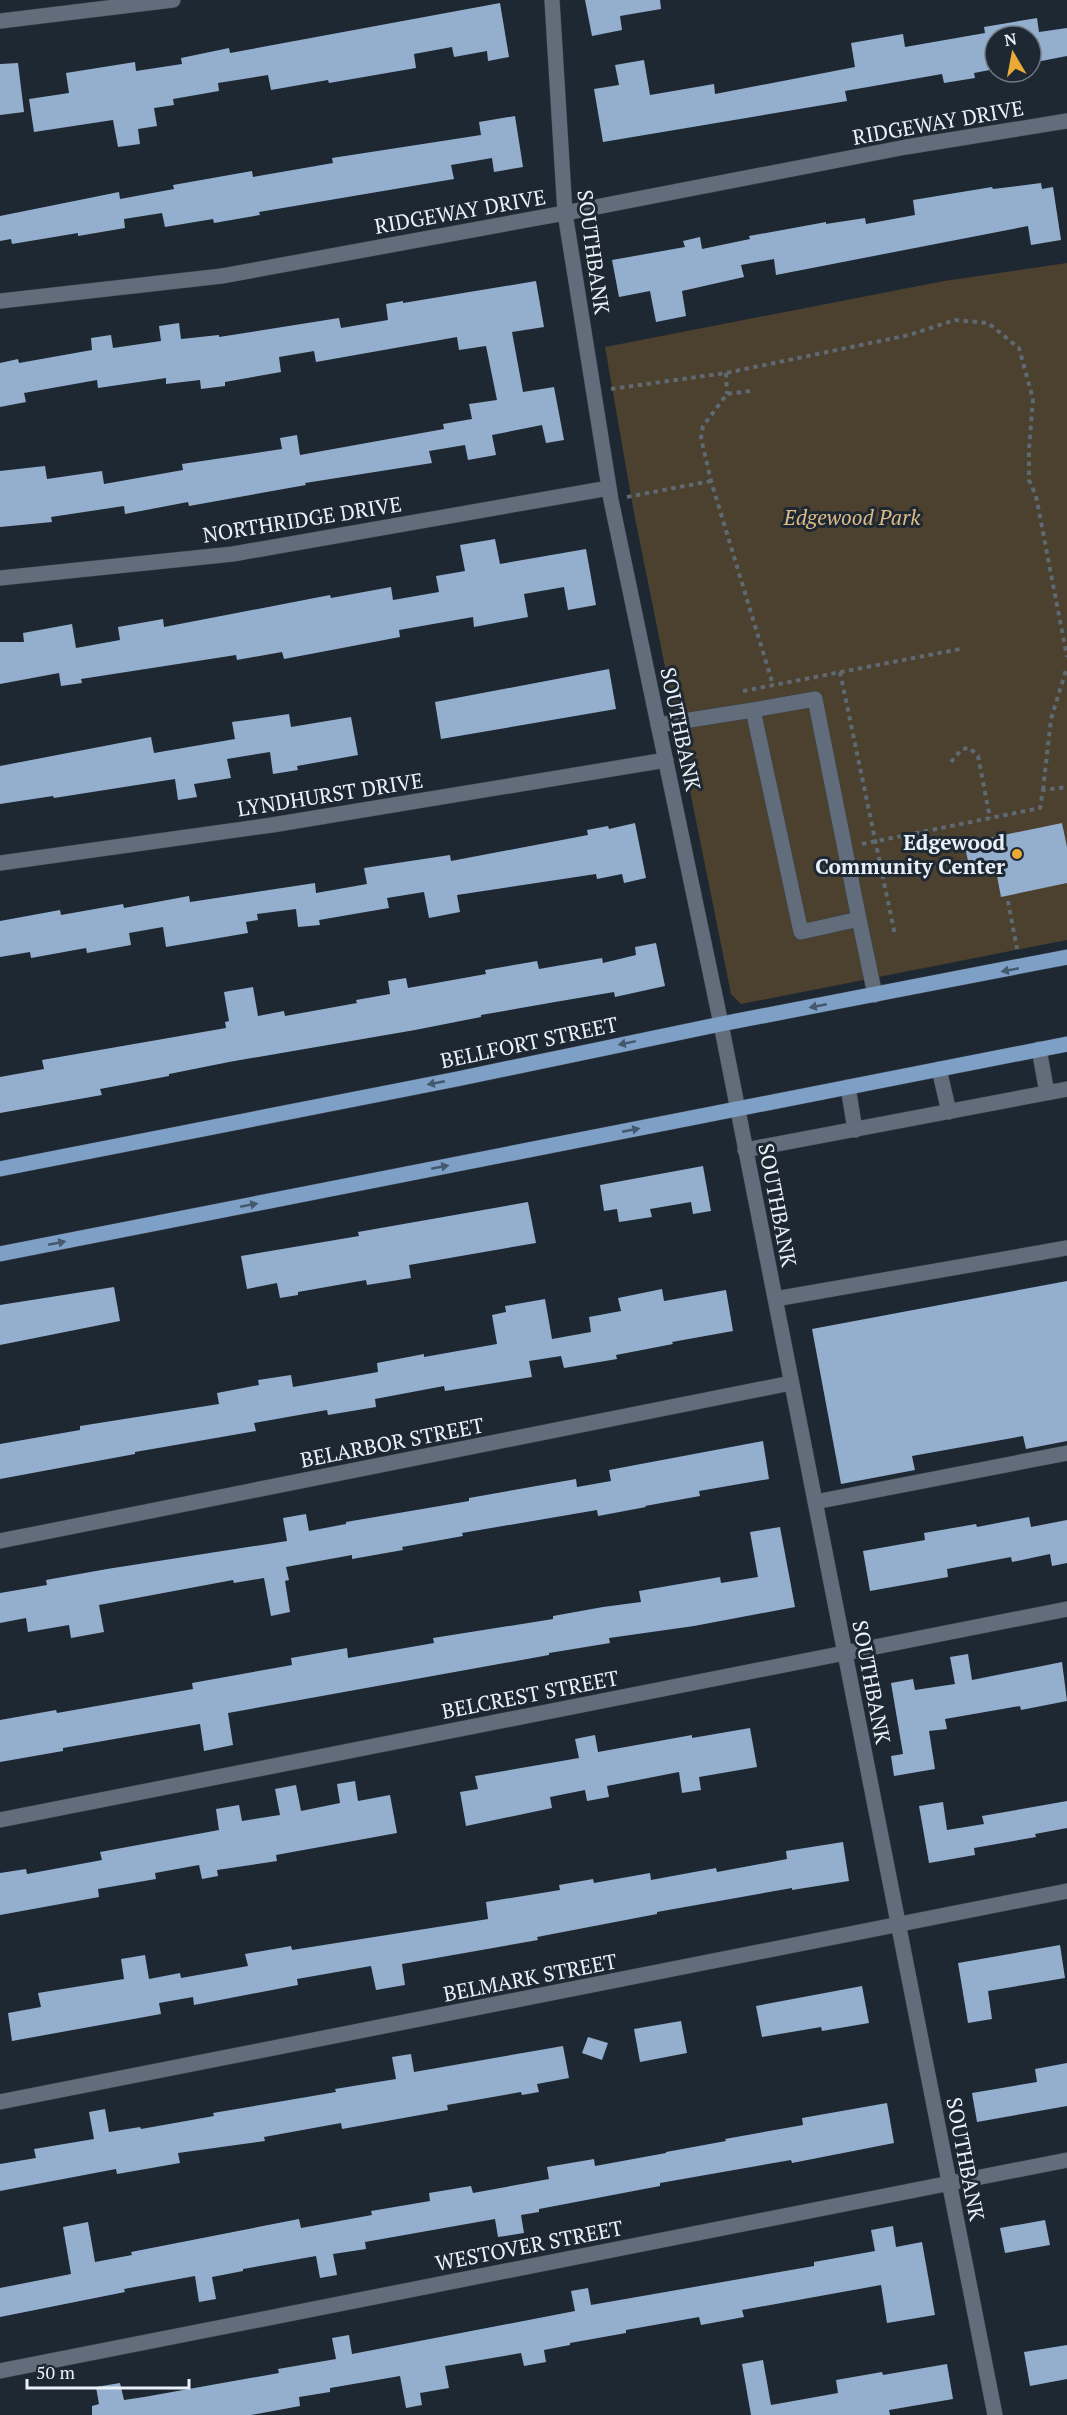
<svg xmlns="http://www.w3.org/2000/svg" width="1067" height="2415" font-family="'PT Serif',serif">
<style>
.green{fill:#4c402e}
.building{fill:#94afcd}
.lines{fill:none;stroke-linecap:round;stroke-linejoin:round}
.minor-casing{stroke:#3a424b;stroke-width:16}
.major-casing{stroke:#3a424b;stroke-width:16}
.path{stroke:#5f6972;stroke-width:4;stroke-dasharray:4.5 4.5;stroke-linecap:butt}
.minor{stroke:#626d7b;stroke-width:15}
.major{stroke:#7ea0c6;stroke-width:15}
.oneway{fill:#44586e}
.poi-dot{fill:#e9aa38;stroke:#1e2833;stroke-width:2}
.labels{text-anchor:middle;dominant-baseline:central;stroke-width:6;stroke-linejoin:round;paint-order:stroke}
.street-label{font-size:21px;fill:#e9f0f7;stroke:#1e2833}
.park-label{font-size:21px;font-style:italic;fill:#dfbb84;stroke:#1e2833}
.poi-label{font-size:21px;font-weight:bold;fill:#e9f0f7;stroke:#1e2833;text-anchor:end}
</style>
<rect width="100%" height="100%" fill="#1e2833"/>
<path class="green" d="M1067,263V940L741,1004L731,994L634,513L605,347L944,281Z"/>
<path class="building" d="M585,0H660L661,9L620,16L622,30L592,36Z
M500,3L509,57L488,61L487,51L454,57L452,47L414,54L416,68L329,83L328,80L271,90L268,75L218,83L219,91L173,99L174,105L154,108L157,126L138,129L140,144L118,147L113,120L34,132L29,99L69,93L66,73L135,62L136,71L182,64L181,58L229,48L230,53Z
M1037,18L1039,32L1067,28V56L1031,63V36H995V69L974,73L975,78L944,83L942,74L845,91L847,101L603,142L594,89L619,85L615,65L644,60L650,95L714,84L715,94L855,67L851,43L903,34L905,47L985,33L984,27Z
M18,63L24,112L0,115V64Z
M515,116L523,167L494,172L492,158L451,165L454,179L259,212L260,215L214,223L213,219L165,227L162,213L124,219L125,228L78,236V233L12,244L11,239L0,241V216L119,192L120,199L174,189L173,185L252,171L253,177L333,163L332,158L481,135L479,122Z
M1041,183L1042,189L1053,187L1061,240L1031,245L1028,226L776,275L774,259L741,265L744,277L682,291L686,316L656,322L650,291L619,297L612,260L685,247L683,241L700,237L702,249L750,239L749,236L826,222V224L865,218L866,224L915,215L913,200L992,187L993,189Z
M536,281L544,327L512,332L523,392L554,387L564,440L546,443L542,425L492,435L496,455L468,460L465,445L429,451L432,463L305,483L306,485L189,506L188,502L125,514L124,506L51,517L52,522L0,527V471L45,466L47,479L102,471L104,484L183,470L182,464L282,449L280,438L297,435L300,455L444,429L443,424L472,419L469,404L497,400L486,346L459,350L457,337L316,362L314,351L279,357L281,372L225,382V386L201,389L200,380L166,384V378L98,388L97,380L24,393L26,402L0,407V363L18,359L19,363L92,350L91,338L111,335L113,348L161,341L159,326L179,323L181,339L219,335V337L339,318L341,328L388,320L386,304L403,301V303Z
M495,539L500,564L586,549L596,605L568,610L564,587L524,594L528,617L474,627L473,617L399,630L400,637L284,659L282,652L237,660L236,655L81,679L82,683L61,686L59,673L0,684V642H24L23,633L72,624L76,648L120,640L118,627L163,619L164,627L330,595L331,598L391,587L393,600L439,592L436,576L465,571L460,545Z
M609,669L616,709L441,739L435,702Z
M289,714L291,727L351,717L358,755L297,766L298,770L273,774L270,752L227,759L231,778L194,784L197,797L178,800L175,779L54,798L53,796L0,804V766L151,737L154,753L235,739L232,722Z
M635,823L646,878L624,883L622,874L597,879L596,874L457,895L460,912L429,918L424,892L387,898L389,908L319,920L320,925L298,927L296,909L257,914L258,920L246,922L248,933L166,947L163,927L129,933L131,945L87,953L86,948L31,958L30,952L0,957V921L60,910L61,915L123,904L124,908L189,896L190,902L315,883L316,893L367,884L364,868L450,855L451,861L588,835L587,830L608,826L609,829Z
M1062,823L1067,847V883L1001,897L994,860L969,865L964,843Z
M656,943L665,986L615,997L614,992L555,1002L481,1015V1017L415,1030L229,1062L169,1074V1076L100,1089L102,1095L0,1113V1077L44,1069L42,1060L226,1028L225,1022L229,1021L224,992L253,987L258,1016L284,1011L285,1016L357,1003L356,1000L390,994L388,981L406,978L408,988L486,974L485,970L537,961L539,969L602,958L603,963L636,955L635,947Z
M703,1166L711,1211L693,1214L691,1202L650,1209L652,1217L619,1222L617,1209L604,1211L600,1185Z
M528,1202L536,1243L409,1265L411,1278L367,1285L366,1280L298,1292V1295L280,1298L277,1283L247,1289L241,1256L359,1236L358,1232Z
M1067,1281V1441L1026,1449L1023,1436L912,1456L915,1470L841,1484L812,1329Z
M114,1287L120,1321L0,1345V1305Z
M662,1289L664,1301L726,1290L733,1331L672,1342L673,1344L616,1355L617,1359L564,1368L561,1356L529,1361L532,1377L445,1391L444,1386L375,1399L376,1407L328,1415L327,1410L254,1423L256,1431L135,1452V1454L0,1479V1444L80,1430V1426L219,1404L217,1393L259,1385L258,1380L291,1375L293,1387L378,1372L377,1363L424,1354V1357L497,1344L492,1315L506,1312L505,1306L545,1299L552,1339L591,1332L589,1317L621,1311L618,1298Z
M763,1441L769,1479L699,1491L700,1496L645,1506L646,1507L598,1516L597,1510L462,1533L463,1536L402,1547L403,1550L352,1559V1555L286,1567L289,1580L285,1581L290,1612L271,1616L264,1578L234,1583L233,1580L99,1605L104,1632L71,1638L69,1625L28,1632L26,1618L0,1623V1593L47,1585L46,1580L107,1569L287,1541L283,1518L306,1514L309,1531L346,1524V1522L469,1501V1498L576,1479L577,1487L611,1481L609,1470Z
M1029,1517L1031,1527L1067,1520V1563L1052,1566L1050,1554L1012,1562L1011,1557L947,1569L948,1577L870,1591L863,1551L925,1540L924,1533L976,1524L977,1527Z
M780,1527L795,1607L694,1626L609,1638L610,1643L549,1653V1655L228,1713L233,1745L204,1751L200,1724L63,1748V1751L0,1762V1720L56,1710L57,1713L193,1689L192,1683L292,1665L291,1658L347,1648L348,1658L434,1643L433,1638L553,1619V1616L603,1607L641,1602L639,1591L720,1577L721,1583L758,1577L750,1532Z
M968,1654L972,1680L1062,1662L1067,1701L1021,1710L1020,1706L945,1719L947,1729L929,1731L935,1769L894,1776L891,1756L903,1754L891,1683L913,1679L915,1690L955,1684L950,1657Z
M750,1728L757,1767L699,1777L701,1790L682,1793L679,1772L607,1786L609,1797L587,1801L585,1790L550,1797L552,1808L466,1826L460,1792L478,1789L475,1776L579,1758L575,1739L595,1735L598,1752L692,1735V1738Z
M355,1781L358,1801L390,1795L397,1833L276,1855L277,1861L217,1870L218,1876L202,1879L199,1865L155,1873L156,1879L98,1889L99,1897L0,1915V1873L26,1869L27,1874L102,1860L100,1852L219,1830L216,1809L239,1805L242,1821L280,1815L275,1789L296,1785L301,1811L340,1803L337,1784Z
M1067,1801V1828L1035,1834L1036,1837L974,1848L975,1855L929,1863L919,1806L943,1802L947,1830L984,1824L982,1816Z
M843,1842L849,1881L792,1890V1888L657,1912V1914L537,1937L538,1940L402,1964L405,1985L376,1990L371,1966L297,1979L298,1985L194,2005L193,1997L159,2003L161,2014L12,2041L8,2013L41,2007L38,1993L124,1979L121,1959L145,1955L149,1979L180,1973L181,1978L248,1966L245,1954L291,1946L292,1950L488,1919L486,1902L560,1890L559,1885L593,1879L594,1883L650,1873L651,1880L716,1868L717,1872L787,1859L786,1851Z
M1060,1945L1065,1978L988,1991L992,2019L968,2023L958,1963Z
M862,1986L869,2023L822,2031L821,2027L762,2037L756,2006Z
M681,2021L687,2053L640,2062L634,2029Z
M588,2037L608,2043L602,2060L582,2053Z
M563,2046L569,2078L537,2084L539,2092L522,2095L521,2092L447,2105L448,2110L342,2129L341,2123L264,2137L265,2141L178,2153L180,2163L117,2174L116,2169L0,2191V2164L36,2158L34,2149L94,2139L89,2112L105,2109L109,2132L140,2127L141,2129L214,2116L213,2113L336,2092L335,2089L396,2079L392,2057L411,2054L414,2072Z
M1067,2063V2106L977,2122L972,2093L1037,2082L1035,2069Z
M887,2103L894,2143L792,2163L791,2160L660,2183V2186L539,2209V2212L521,2215L524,2233L498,2237L495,2219L365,2242L366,2249L333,2254L337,2275L320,2278L316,2256L243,2269V2271L212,2277L216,2299L199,2302L195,2276L124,2289L125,2292L0,2317V2288L71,2274L63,2227L88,2222L95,2262L132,2255L131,2252L299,2219L301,2228L372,2215L371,2211L430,2201L429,2193L471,2186L473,2193L549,2179L547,2167L594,2159L595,2166L666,2153V2152L726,2141L725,2139L803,2125L802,2118Z
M1045,2220L1050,2245L1005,2253L1000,2228Z
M893,2226L896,2247L922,2242L935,2315L887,2323L881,2285L742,2310L744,2317L701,2325L699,2317L626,2330V2333L570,2343V2345L544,2350L546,2362L524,2366L521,2353L445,2366L449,2388L420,2393L422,2405L406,2408L400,2376L330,2388V2392L299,2397L300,2406L251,2415H92V2406L99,2404L96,2387L120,2383L124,2400L144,2397L279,2373L278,2369L336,2359L332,2338L349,2335L352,2354L575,2311L571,2291L588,2288L591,2305L814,2266V2262L875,2251L871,2230Z
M1067,2345V2379L1030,2386L1024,2352Z
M763,2360L771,2405L838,2393L836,2380L882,2372L883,2375L947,2364L953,2399L889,2410L890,2415H751L742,2364Z"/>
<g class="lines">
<g class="minor-casing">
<path id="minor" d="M552,0L565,213L611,500L721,1024L995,2415
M0,21L173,0
M0,301L222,276L565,213L906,147L1067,121
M0,578L233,554L609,488
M815,699L859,919L801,932L753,710Z
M658,725L753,710
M0,863L272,825L666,760
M859,919L875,995
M1039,1049L1047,1093
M939,1069L949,1112
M848,1087L855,1130
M745,1150L1067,1089
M775,1299L1067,1248
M815,1502L1067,1453
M0,1541L791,1383
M0,1820L1067,1609
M0,2102L1067,1891
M0,2371L1067,2160"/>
</g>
<g class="major-casing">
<path id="major" d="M0,1169L457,1079L721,1024L1067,957
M0,1254L1067,1044"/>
</g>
<path class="path" d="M726,373L727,394
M611,389L726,373L909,335L955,320L988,323L1019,348L1033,399L1029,450V480L1036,496L1067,657
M750,391L727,394L703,426L701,438L711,481L773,685
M627,497L711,481
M840,672L895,935
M743,691L960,649
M951,762L962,749L970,748L978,756L990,818
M1043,790L1051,719L1067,667
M862,844L1040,808L1043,790L1067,787
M1008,901L1017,949"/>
<use href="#minor" class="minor"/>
<use href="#major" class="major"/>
</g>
<defs><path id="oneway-solid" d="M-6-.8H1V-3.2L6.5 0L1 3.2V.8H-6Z" transform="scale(1.5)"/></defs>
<g class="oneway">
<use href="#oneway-solid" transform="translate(1010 970) rotate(169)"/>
<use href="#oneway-solid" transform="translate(818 1006) rotate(169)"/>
<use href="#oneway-solid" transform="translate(627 1043) rotate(168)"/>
<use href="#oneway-solid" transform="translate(436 1083) rotate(169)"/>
<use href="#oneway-solid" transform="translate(631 1130) rotate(-11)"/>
<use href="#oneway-solid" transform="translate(440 1167) rotate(-11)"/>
<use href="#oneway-solid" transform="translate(249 1205) rotate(-11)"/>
<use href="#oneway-solid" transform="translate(57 1243) rotate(-11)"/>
</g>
<circle class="poi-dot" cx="1017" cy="854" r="6"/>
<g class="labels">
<g class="street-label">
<text transform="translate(938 122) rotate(-10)">RIDGEWAY DRIVE</text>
<text transform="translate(460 211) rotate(-10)">RIDGEWAY DRIVE</text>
<text transform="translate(594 252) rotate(82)">SOUTHBANK</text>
<text transform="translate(302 519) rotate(-9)">NORTHRIDGE DRIVE</text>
<text transform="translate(681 729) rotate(78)">SOUTHBANK</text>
<text transform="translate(330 794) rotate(-9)">LYNDHURST DRIVE</text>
<text transform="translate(529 1042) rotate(-12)">BELLFORT STREET</text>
<text transform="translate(778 1205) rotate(79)">SOUTHBANK</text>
<text transform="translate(392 1442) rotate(-11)">BELARBOR STREET</text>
<text transform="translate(872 1682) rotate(79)">SOUTHBANK</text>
<text transform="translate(530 1694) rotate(-11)">BELCREST STREET</text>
<text transform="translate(530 1977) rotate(-11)">BELMARK STREET</text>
<text transform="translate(966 2159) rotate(79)">SOUTHBANK</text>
<text transform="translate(529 2245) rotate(-11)">WESTOVER STREET</text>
</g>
<g class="park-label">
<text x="852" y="517">Edgewood Park</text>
</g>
<g class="poi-label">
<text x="1005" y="842">Edgewood<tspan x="1005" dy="24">Community Center</tspan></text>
</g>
</g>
<g transform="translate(1013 54) rotate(350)"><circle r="28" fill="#1e2833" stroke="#6f7881" stroke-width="1.5"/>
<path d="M0-4.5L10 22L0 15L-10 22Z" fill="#e9aa38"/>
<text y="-9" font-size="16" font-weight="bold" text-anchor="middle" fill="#e9f0f7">N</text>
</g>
<path d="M27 2379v9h162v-9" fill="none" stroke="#e9f0f7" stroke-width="3"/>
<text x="36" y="2379" font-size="18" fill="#e9f0f7" stroke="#1e2833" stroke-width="4.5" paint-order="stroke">50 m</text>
</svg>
